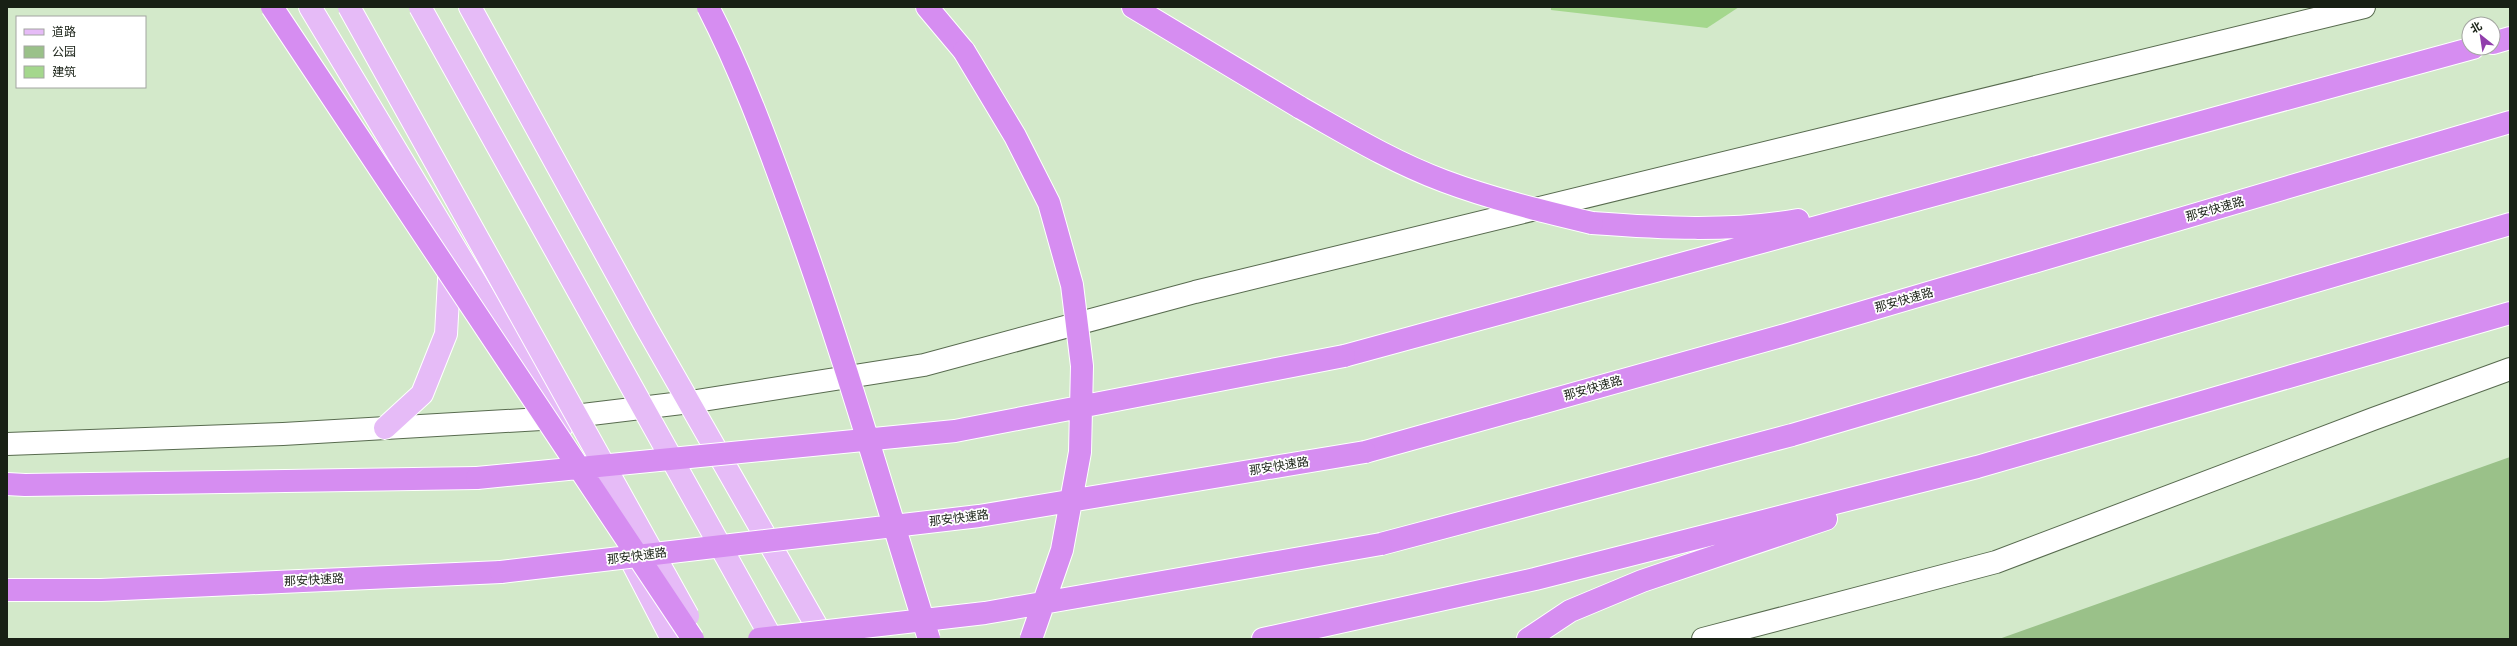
<svg xmlns="http://www.w3.org/2000/svg" width="2517" height="646" font-family="Figtree,'Noto Sans SC',sans-serif">
<style>
.green{fill:#9ac189}
.building{fill:#a4d78d}
.lines{fill:none;stroke-linecap:round;stroke-linejoin:round}
.minor-casing{stroke:#586b4f;stroke-width:24}
.major-casing{stroke:#fff;stroke-width:24}
.highway-casing{stroke:#fff;stroke-width:24}
.minor{stroke:#fff;stroke-width:22}
.major{stroke:#e6bbf7;stroke-width:22}
.highway{stroke:#d68df1;stroke-width:22}
.major-bridge-casing{stroke:#fff;stroke-width:24;stroke-linecap:butt}
.highway-bridge-casing{stroke:#fff;stroke-width:24;stroke-linecap:butt}
.major-bridge{stroke:#e6bbf7;stroke-width:22}
.highway-bridge{stroke:#d68df1;stroke-width:22}
.labels{text-anchor:middle;dominant-baseline:central;stroke-width:3.5;stroke-linejoin:round;paint-order:stroke}
.street-label{font-size:12px;fill:#182015;stroke:#fff}
</style>
<rect width="100%" height="100%" fill="#d3e9ca"/>
<path class="green" d="M2510,457V639H1999Z"/>
<path class="building" d="M1551,7H1739L1707,28L1551,10Z"/>
<g class="lines">
<g class="minor-casing">
<path id="minor" d="M7,444L283,434L558,418L690,402L924,365L1195,292L2364,7
M1703,639L1996,562L2373,419L2510,369"/>
</g>
<g class="major-casing">
<path id="major" d="M310,7L562,426
M470,7L646,327L824,639
M385,428L422,394L446,334L450,262
M631,560L672,639"/>
</g>
<g class="highway-casing">
<path id="highway" d="M927,7L964,51
M1133,7L1301,108
M2493,43L2510,38
M1592,223C1660,228 1730,232 1798,220
M1344,356L2473,48
M1365,452L1785,335L2510,122
M7,484L25,485L477,478
M1381,544L1792,435L2510,224
M7,590H101L501,572
M1263,639L1535,579L1977,467L2510,313
M1528,639L1570,611L1642,581L1826,519"/>
</g>
<use href="#minor" class="minor"/>
<use href="#major" class="major"/>
<use href="#highway" class="highway"/>
<g class="major-bridge-casing">
<path id="major-bridge" d="M349,7L688,616
M420,7L772,639"/>
</g>
<g class="highway-bridge-casing">
<path id="highway-bridge" d="M272,7L693,639
M708,7C740,69 764,134 788,200C841,344 883,492 929,639
M964,51L1015,136L1049,203L1072,285L1082,366L1080,452L1062,550L1031,639
M1301,108C1347,134 1393,162 1444,181C1492,199 1542,211 1592,223
M477,478L955,431L1344,356
M501,572L979,516L1365,452
M759,639L985,613L1381,544"/>
</g>
<use href="#major-bridge" class="major-bridge"/>
<use href="#highway-bridge" class="highway-bridge"/>
</g>
<g class="labels">
<g class="street-label">
<text transform="translate(2215 209) rotate(-16)">那安快速路</text>
<text transform="translate(1904 300) rotate(-16)">那安快速路</text>
<text transform="translate(1593 388) rotate(-16)">那安快速路</text>
<text transform="translate(1279 466) rotate(-9)">那安快速路</text>
<text transform="translate(959 518) rotate(-7)">那安快速路</text>
<text transform="translate(637 556) rotate(-7)">那安快速路</text>
<text transform="translate(314 580) rotate(-3)">那安快速路</text>
</g>
</g>
<rect width="2517" height="646" fill="none" stroke="#182015" stroke-width="16"/>
<rect x="16" y="16" width="130" height="72" fill="#ffffff" stroke="#a3a6a1"/>
<rect x="24" y="29" width="20" height="6" fill="#e6bbf7" stroke="#a3a6a1"/>
<text x="52" y="36" font-size="12" fill="#182015">道路</text>
<rect x="24" y="46" width="20" height="12" fill="#9ac189" stroke="#a3a6a1"/>
<text x="52" y="56" font-size="12" fill="#182015">公园</text>
<rect x="24" y="66" width="20" height="12" fill="#a4d78d" stroke="#a3a6a1"/>
<text x="52" y="76" font-size="12" fill="#182015">建筑</text>
<g transform="translate(2481 36) rotate(330)"><circle r="19" fill="#ffffff" stroke="#a3a6a1"/>
<path d="M0-3L7 15L0 10L-7 15Z" fill="#913eac"/>
<text y="-6" font-size="11" font-weight="bold" text-anchor="middle" fill="#182015">北</text>
</g>
</svg>
